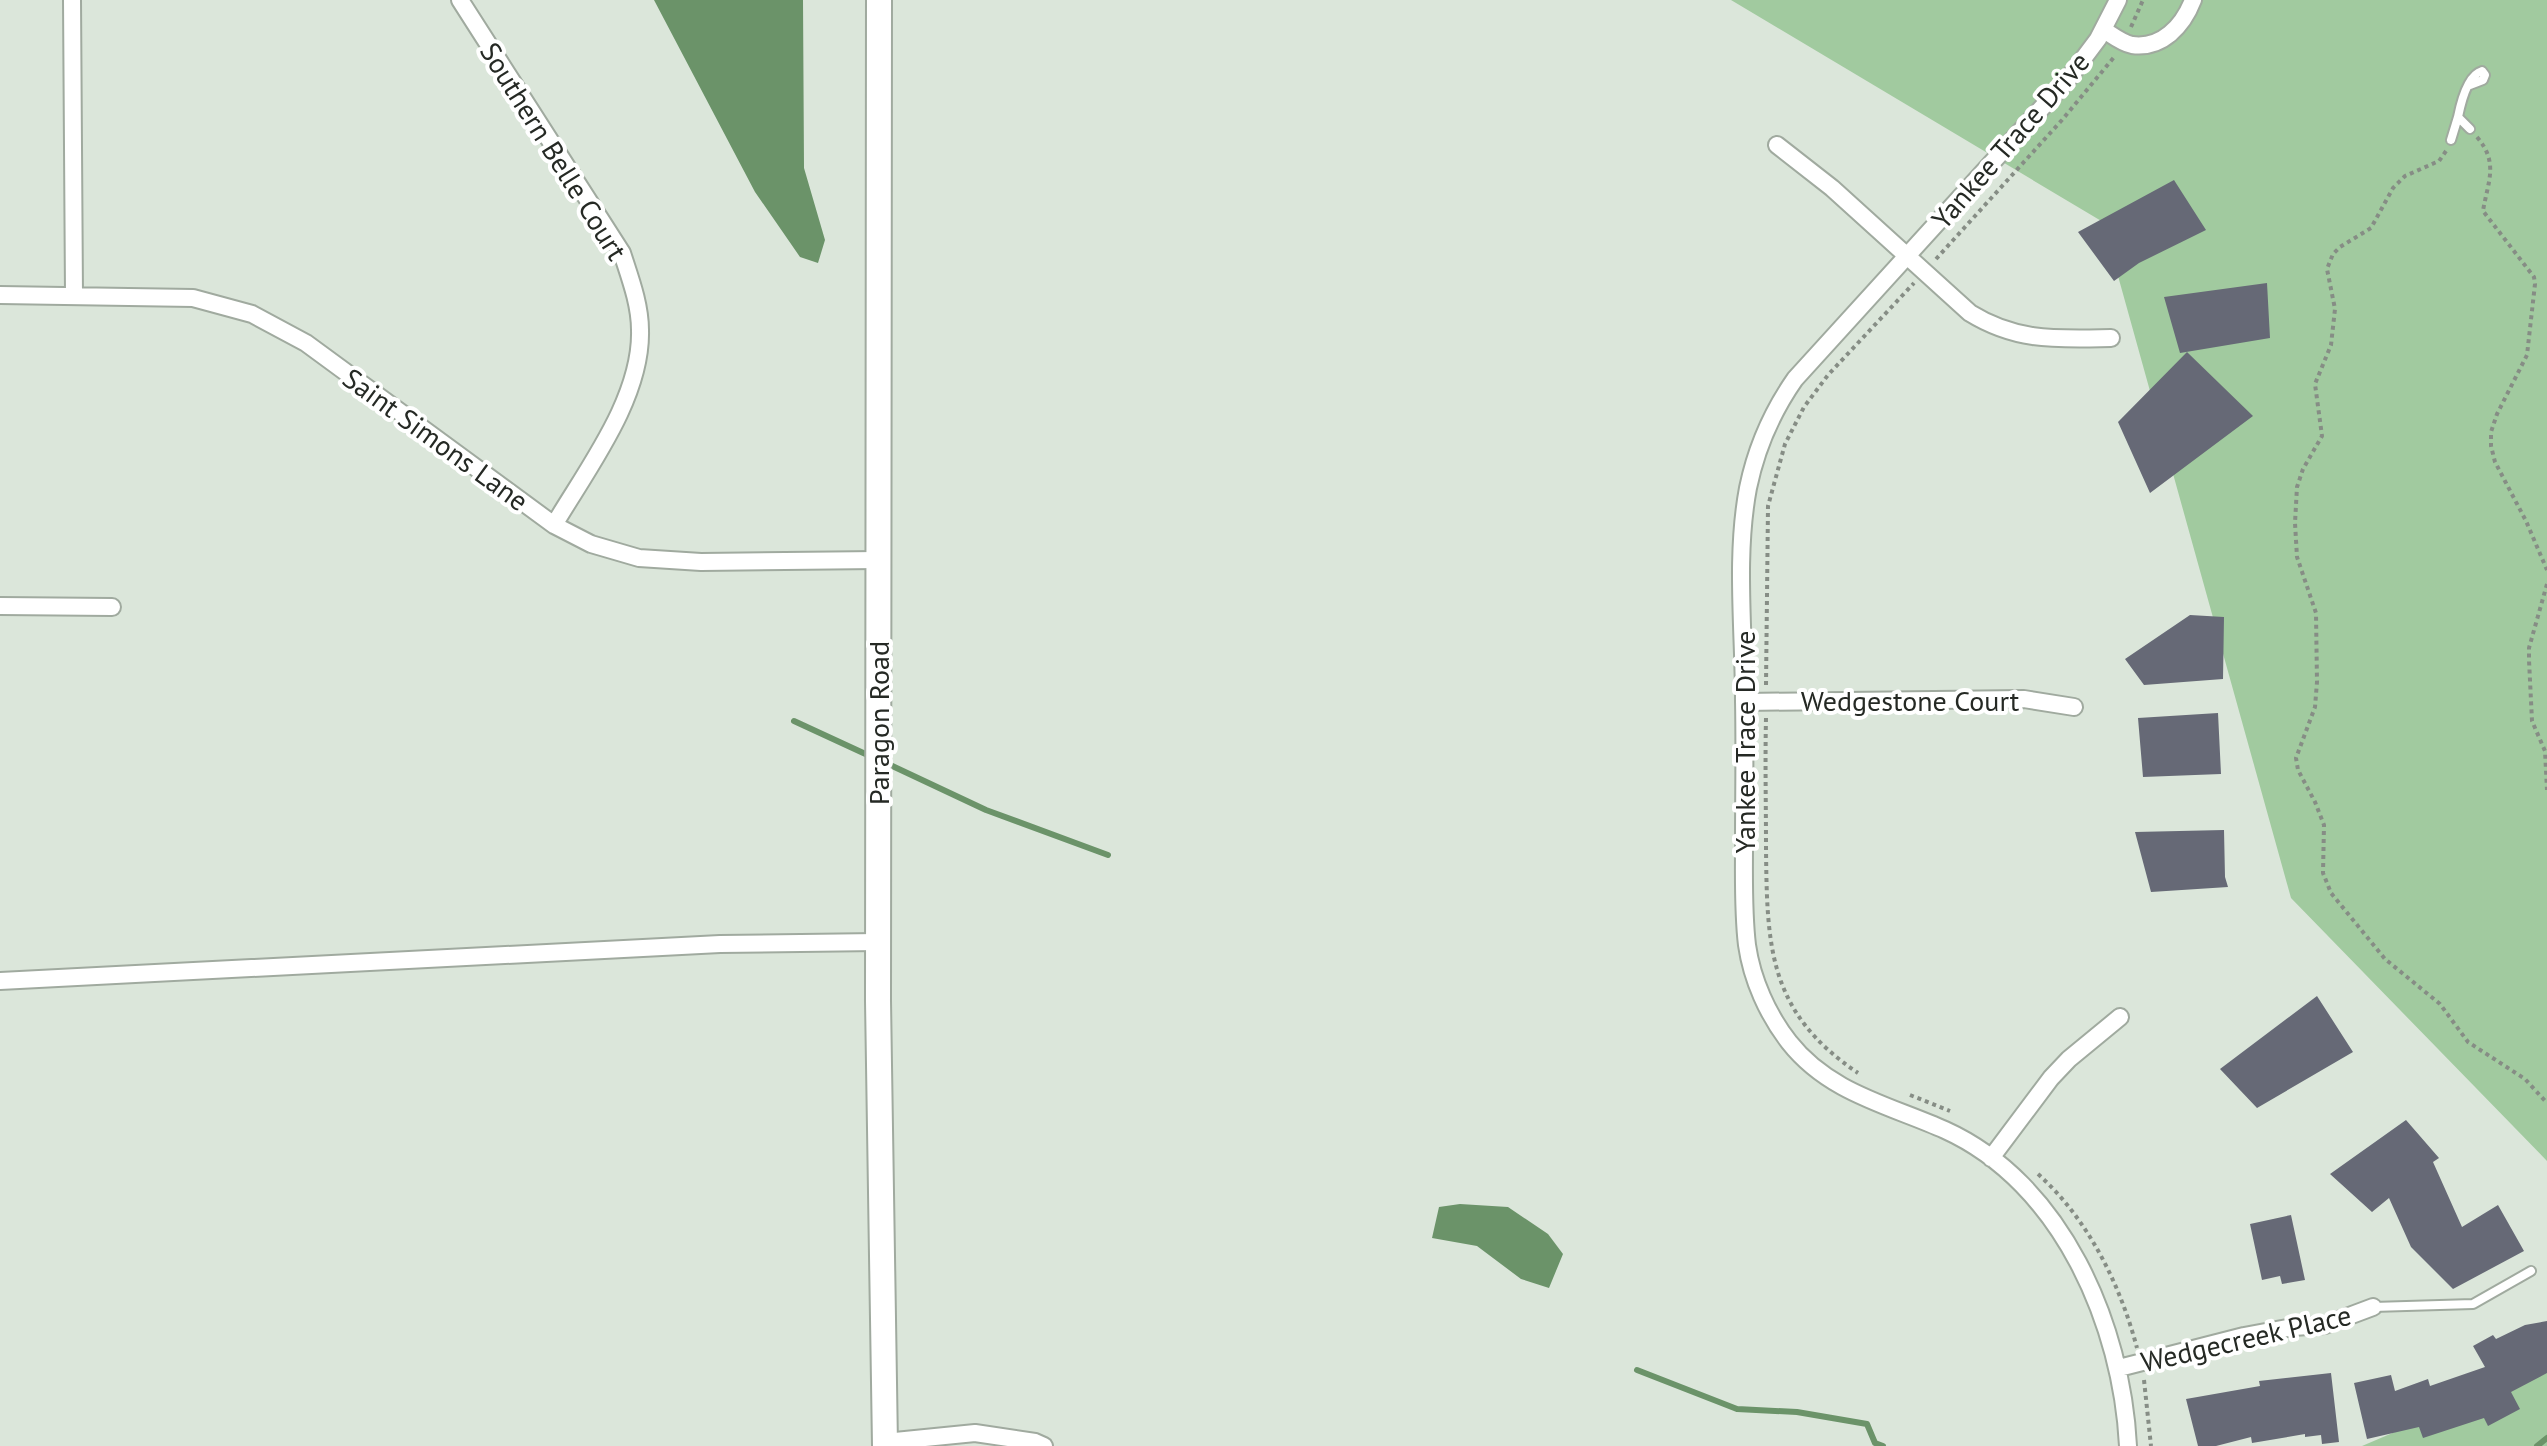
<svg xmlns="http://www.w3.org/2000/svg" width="2547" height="1446" font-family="'PT Sans',sans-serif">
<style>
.green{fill:#a1ca9f}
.water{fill:#6b9369}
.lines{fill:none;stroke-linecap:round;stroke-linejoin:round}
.stream{stroke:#6b9369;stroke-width:6}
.building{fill:#666976}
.lane-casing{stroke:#a0aa9f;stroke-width:12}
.street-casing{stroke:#a0aa9f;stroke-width:20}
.secondary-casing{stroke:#a0aa9f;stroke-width:28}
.path{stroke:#868d85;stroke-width:4;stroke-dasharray:4 4;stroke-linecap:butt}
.lane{stroke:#fff;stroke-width:8}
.street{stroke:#fff;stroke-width:16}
.secondary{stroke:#fff;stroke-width:24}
.labels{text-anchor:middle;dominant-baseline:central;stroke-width:8;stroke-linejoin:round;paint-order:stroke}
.street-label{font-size:28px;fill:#252924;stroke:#fff}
</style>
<rect width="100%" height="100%" fill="#dbe6da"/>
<path class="green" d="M1731,0H2547V1161L2291,898L2103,222Z
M2547,1367V1446H2362Z"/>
<path class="water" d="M654,0H803L804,168L825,240L818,263L800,257L755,192Z
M1460,1204L1508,1207L1548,1234L1563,1254L1549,1288L1521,1279L1477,1246L1432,1238L1439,1207Z"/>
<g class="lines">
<path class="stream" d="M794,721L872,757
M886,763L986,810L1108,855
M1637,1370L1737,1409L1797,1412L1867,1424L1875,1443L1883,1446
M2537,1446L2547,1438"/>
</g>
<path class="building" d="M2174,180L2206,230L2139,263L2114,281L2078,232Z
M2267,283L2270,338L2180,353L2164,297Z
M2187,352L2253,416L2150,493L2118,422Z
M2190,615L2224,617L2223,679L2144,685L2125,659Z
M2218,713L2221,774L2143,777L2138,718Z
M2224,830L2225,877L2228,887L2151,892L2135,832Z
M2317,996L2353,1052L2257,1108L2220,1069Z
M2406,1120L2439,1158L2433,1162L2462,1227L2498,1205L2524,1251L2453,1289L2411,1247L2389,1198L2372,1212L2330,1174Z
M2291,1215L2305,1280L2282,1284L2280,1276L2262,1280L2250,1224Z
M2547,1321V1373L2511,1392L2520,1409L2488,1426L2484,1418L2423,1438L2419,1427L2367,1439L2354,1383L2391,1375L2395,1391L2428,1379L2430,1386L2485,1367L2473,1346L2493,1335L2496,1339L2525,1325Z
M2331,1373L2339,1442L2322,1444L2321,1435L2305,1437V1434L2252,1443L2251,1437L2216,1446H2198L2186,1399L2260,1386L2259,1381Z"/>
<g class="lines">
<g class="lane-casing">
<path id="lane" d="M2470,129L2458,117C2461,102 2468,75 2482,71L2485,75L2483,80L2470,85
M2451,140L2458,117
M2373,1307L2473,1304L2531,1271"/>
</g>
<g class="street-casing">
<path id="street" d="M72,0L74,295
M460,0L622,253C630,278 640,304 640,330C642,398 587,469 554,525
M2118,0L2098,39L2068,79L1795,379C1772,412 1756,449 1748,488C1735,557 1744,631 1744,701C1745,749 1744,797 1744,845C1744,878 1743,912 1747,945C1752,980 1768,1015 1789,1042C1829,1093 1889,1105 1945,1130C2062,1183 2122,1325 2128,1446
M2104,30C2112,35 2122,43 2132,45C2162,49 2183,26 2193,0
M1777,145L1832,188L1970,313C2017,342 2057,339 2111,338
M0,295L193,298L252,314L306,343L554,525L591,544L639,558L701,562L878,560
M0,606L112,607
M1744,702L2024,699L2074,707
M0,981L720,944L878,942
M1991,1158L2051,1078L2069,1059L2120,1017
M2119,1368L2244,1336L2293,1327L2325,1325L2373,1307
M885,1442L975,1433L1035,1442L1044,1446"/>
</g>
<g class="secondary-casing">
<path id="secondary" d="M879,0L878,1001L885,1446"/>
</g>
<path class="path" d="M2131,27L2143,0
M2477,137C2499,163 2488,181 2483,211L2534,277L2535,284L2527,355L2497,414L2491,432V446L2495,462L2526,521L2547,570
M2446,151L2439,161L2405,176L2393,188L2371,228L2340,247L2333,254L2327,269L2335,309L2331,345L2315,384L2322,436L2303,469L2297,487L2295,523L2297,557L2316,613L2317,682L2315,707L2296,758L2298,770L2315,802L2324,825L2323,873L2331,893L2385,959L2440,1004L2468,1042L2525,1079L2547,1103
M1936,259L2062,120L2115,56
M2547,584L2529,648V660L2532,721L2545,751L2547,790
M1766,685L1768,506L1785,444L1804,407L1828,375L1914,283
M1766,718C1765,761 1766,804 1766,847C1767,947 1768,1012 1858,1073
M1910,1095L1950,1111
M2038,1174C2088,1219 2120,1284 2137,1348
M2144,1380L2151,1446"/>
<use href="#lane" class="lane"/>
<use href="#street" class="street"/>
<use href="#secondary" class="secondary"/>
</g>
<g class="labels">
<g class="street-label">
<text transform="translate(2010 140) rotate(-49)">Yankee Trace Drive</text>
<text transform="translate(554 151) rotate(58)">Southern Belle Court</text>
<text transform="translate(436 439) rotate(36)">Saint Simons Lane</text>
<text x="1910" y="700">Wedgestone Court</text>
<text transform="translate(878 723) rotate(-90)">Paragon Road</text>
<text transform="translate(1744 742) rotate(-90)">Yankee Trace Drive</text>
<text transform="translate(2246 1338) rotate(-13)">Wedgecreek Place</text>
</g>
</g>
</svg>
